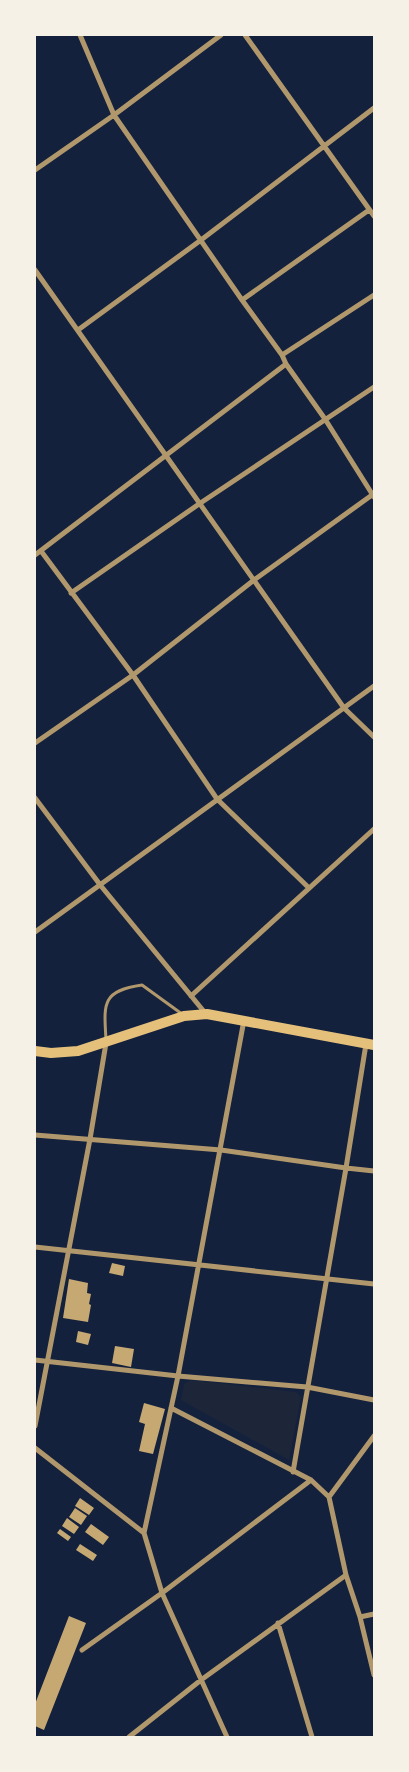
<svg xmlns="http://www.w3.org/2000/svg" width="409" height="1772" font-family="'Archivo Narrow',sans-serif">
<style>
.green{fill:#1d2539}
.building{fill:#c6a872}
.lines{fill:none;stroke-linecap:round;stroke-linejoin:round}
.service{stroke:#b1986c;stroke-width:3}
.minor{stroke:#b1986c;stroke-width:5}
.trunk{stroke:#e5c07b;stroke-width:10}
</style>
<rect width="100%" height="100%" fill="#14213d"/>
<path class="green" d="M191,1380L296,1392L301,1397L289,1460L181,1400L184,1384Z"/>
<path class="building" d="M112,1263L125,1266L123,1276L109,1273Z
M69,1279L88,1283L87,1293L91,1294L89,1304L91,1305L88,1322L63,1318Z
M78,1331L91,1334L88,1345L76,1342Z
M115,1346L134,1349L131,1367L112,1363Z
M144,1403L165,1409L153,1454L139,1451L145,1424L139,1422Z
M80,1498L94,1508L89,1515L75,1506Z
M75,1508L87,1516L81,1525L69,1517Z
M67,1518L79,1527L74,1534L62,1526Z
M91,1524L109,1537L103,1545L85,1532Z
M60,1529L71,1537L68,1541L57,1533Z
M80,1544L97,1555L93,1561L76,1550Z
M69,1616L86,1623L44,1730L35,1726V1704Z"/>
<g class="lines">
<path class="service" d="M106,1040C104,1004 101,991 142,985L182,1014"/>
<path class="minor" d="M80,35L114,115L242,300L282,355L286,364L325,419L374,497
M245,35L374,216
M35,170L114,115L221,35
M35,270L344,708L374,737
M242,300L369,210
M78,330L201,240L374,108
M282,355L374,295
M41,551L133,675L217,799L309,888
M35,555L286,364
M71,593L199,504L374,387
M35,743L133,675L254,580L372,495
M35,798L101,886L206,1014
M35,932L374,686
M191,996L374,829
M35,1135L221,1150L346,1168L374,1171
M35,1247L374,1284
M35,1360L178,1376L307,1387L374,1400
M171,1408L311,1480L329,1497L346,1575L360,1617L374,1675
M35,1426L90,1139L106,1043
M35,1448L144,1533L162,1593L227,1737
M293,1472L346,1168L366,1044
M329,1497L374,1436
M144,1533L178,1376L244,1020
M360,1617L374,1614
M278,1623L312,1737
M82,1650L162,1593L311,1480
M129,1737L201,1680L346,1575"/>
<path class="trunk" d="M35,1051L51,1053L78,1051L184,1016L207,1014L374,1045"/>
</g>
<rect width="409" height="1772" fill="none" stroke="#f6f1e7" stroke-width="72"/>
</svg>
